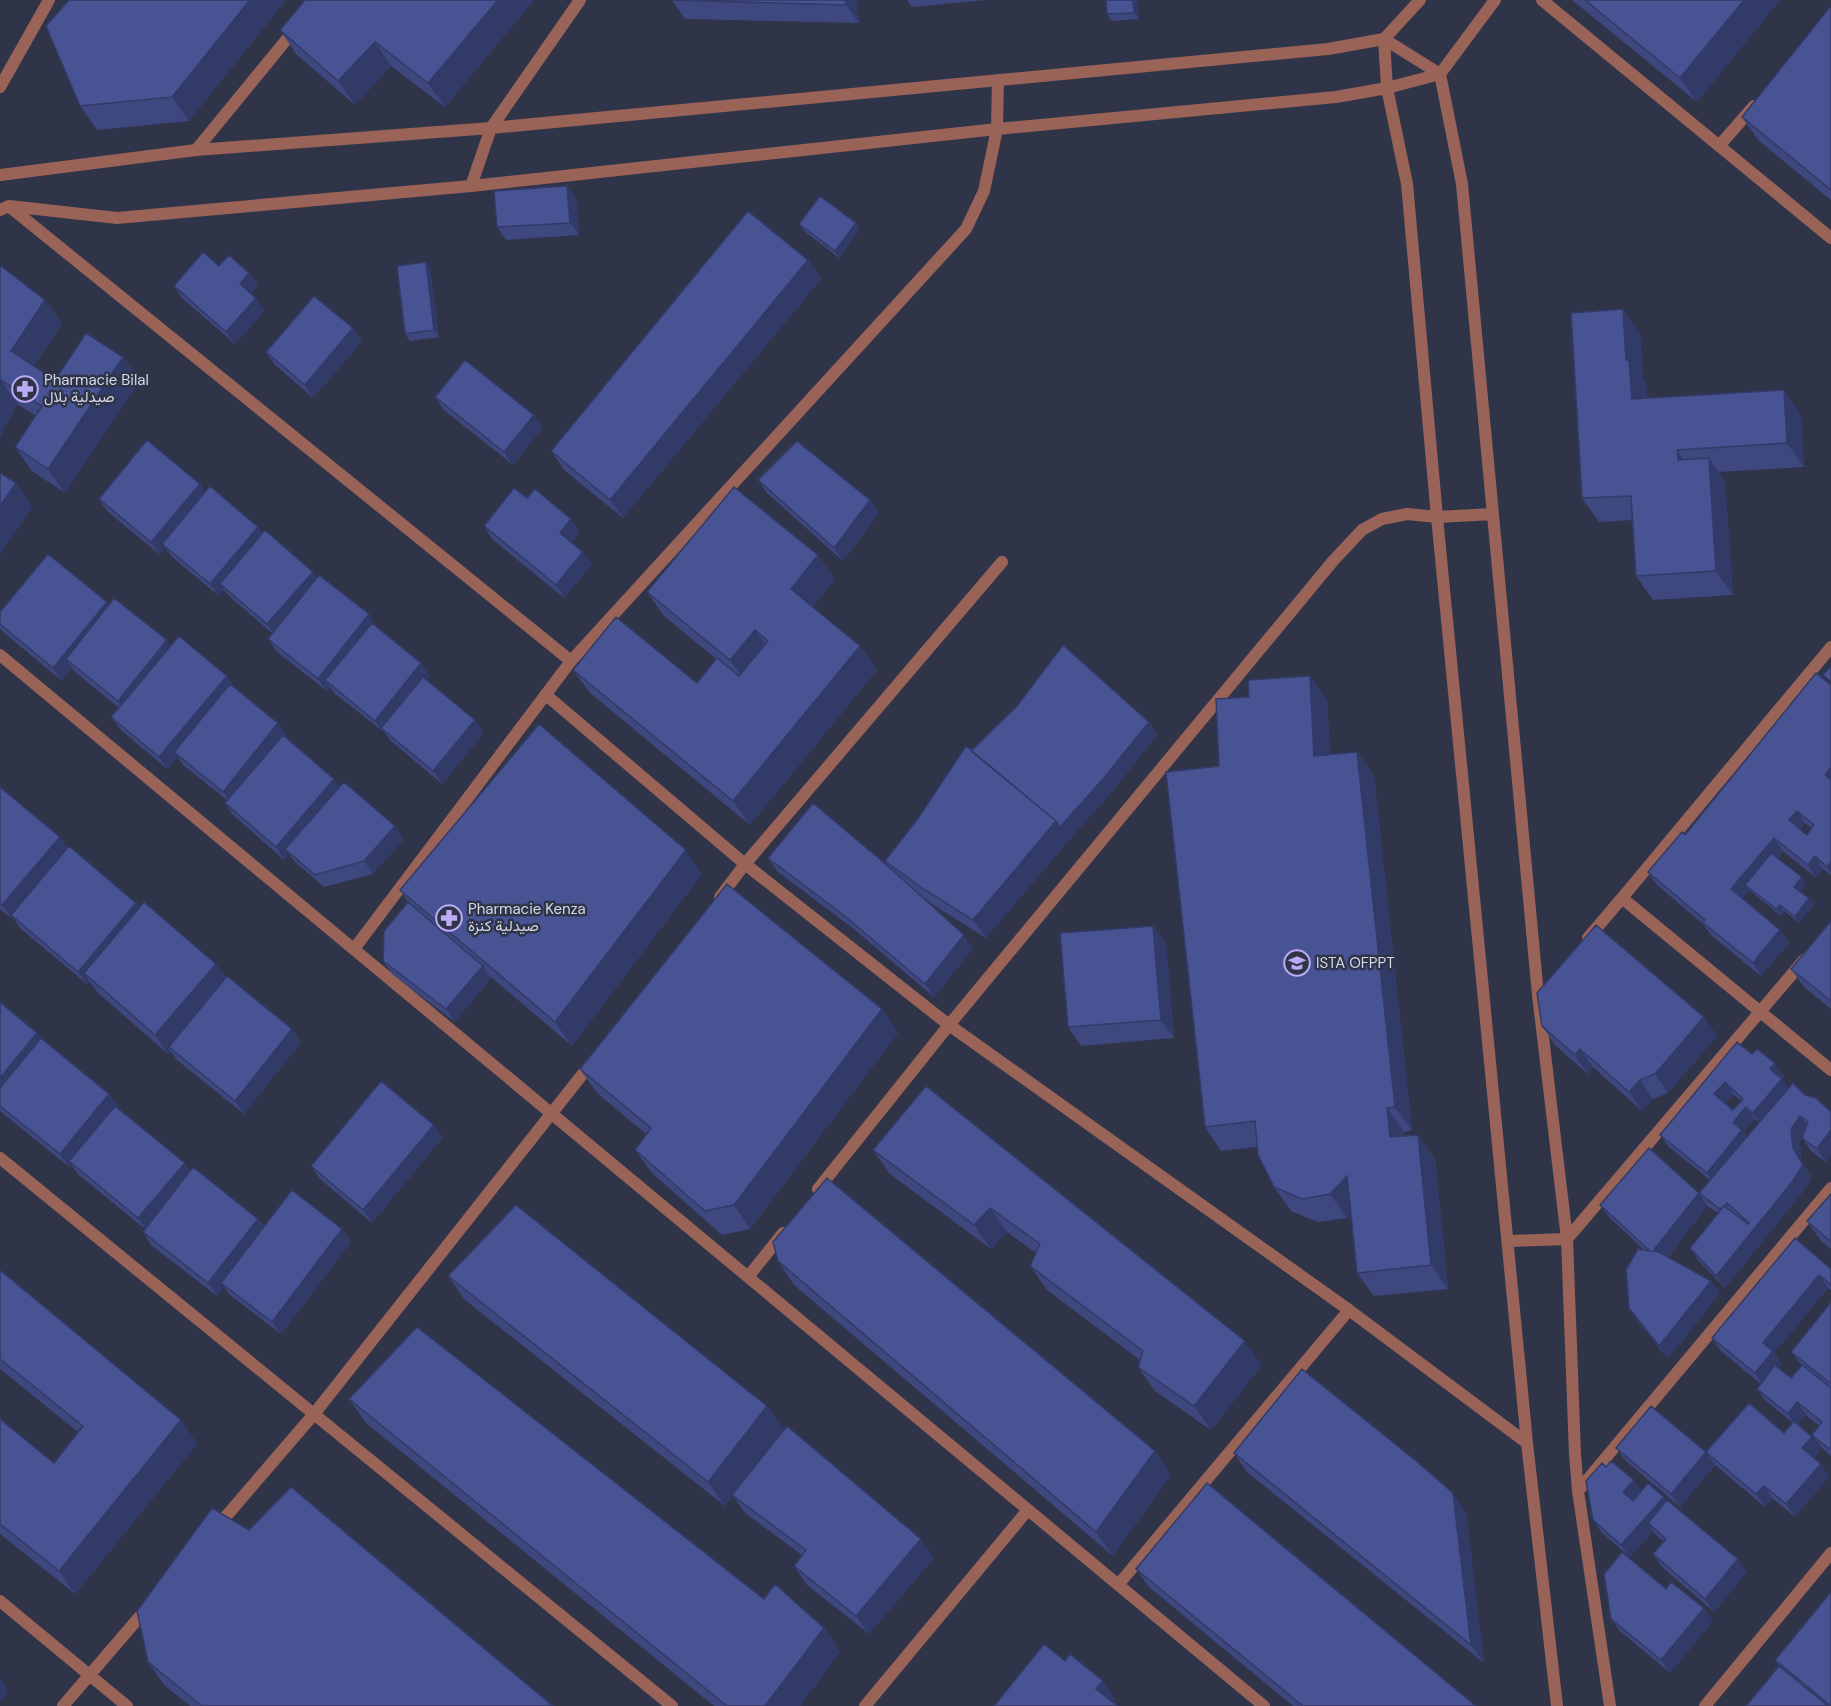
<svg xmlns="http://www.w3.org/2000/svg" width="1831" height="1706" font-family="'DM Sans',Vazirmatn,sans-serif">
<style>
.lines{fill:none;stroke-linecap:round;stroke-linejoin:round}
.street{stroke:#9a6357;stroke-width:12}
.wall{fill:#3e477e;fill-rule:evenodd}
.shaded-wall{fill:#323a67}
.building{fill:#485393;stroke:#323a67;stroke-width:1.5;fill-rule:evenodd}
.labels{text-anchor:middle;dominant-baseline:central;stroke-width:5;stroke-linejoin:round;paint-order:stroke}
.poi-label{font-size:15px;fill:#d4d8e5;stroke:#2f3449;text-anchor:start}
</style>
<rect width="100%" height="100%" fill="#2f3449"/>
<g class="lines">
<path class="street" d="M1542,0L1831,238
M1384,39L1440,74L1462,184L1538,995L1567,1239L1575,1454L1578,1491L1610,1706
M1384,39L1387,88L1407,184L1437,517L1527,1443L1557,1706
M0,87L49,0
M1719,146L1754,106
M196,150L296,28
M0,175L196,150L491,128L1328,49L1384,39L1420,0
M471,186L491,128L580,0
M10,207L571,661
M0,210L9,206L117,218L471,186L997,129L1336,97L1387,88L1440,74L1495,0
M0,655L1264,1706
M546,695L745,864L949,1025L1349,1310L1527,1443
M720,897L745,864L1002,562
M1622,898L1831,647
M1588,938L1622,898L1831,1070
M354,949L571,661L966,229L984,191L997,129L998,80
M0,1158L672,1706
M818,1189L949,1025L1333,561L1362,530L1382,519L1407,514L1437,517L1493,514
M1508,1241L1567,1239L1804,960
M748,1277L783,1233
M1578,1491L1831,1188
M216,1528L314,1414L593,1061
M1118,1585L1349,1310
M0,1601L127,1706
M63,1706L148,1607
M865,1706L1027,1511
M1705,1706L1831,1553"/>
</g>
<path class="wall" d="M286,0L189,121L97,130L80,106Z
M305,0H534L445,107L391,66L355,105L296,54L280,30Z
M672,0H856L859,23L685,19Z
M907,0H986L912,7Z
M1106,0H1137L1139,19L1112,21L1107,14Z
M1572,0H1780L1697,102Z
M1831,8V200L1759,141L1742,117Z
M576,199L579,235L506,240L497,227Z
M799,224L860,229L839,258L803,230Z
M808,260L821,279L623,518L564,470L551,451Z
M0,265L45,300L62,324L33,366L55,380L123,357L140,381L65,493L32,471L15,447L36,416L17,404L0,437Z
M219,266L249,273L258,285L251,293L256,298L265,310L235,344L182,298L174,286Z
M430,268L439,337L410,341L405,334Z
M1623,309L1640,333L1643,379L1646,384L1647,398L1801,414L1804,467L1718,472L1725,482L1733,595L1653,600L1636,576L1633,520L1599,522L1582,498Z
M353,328L362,341L313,398L275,365L266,352Z
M435,397L534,415L543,427L513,465L444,410Z
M758,480L870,500L879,513L843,561L767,493Z
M200,484L205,492L258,527L263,534L313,572L317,578L369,614L377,627L430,676L427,680L484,733L442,784L390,740L385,733L334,693L330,687L327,691L277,652L268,639L273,634L229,596L224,590L219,596L171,556L165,548L160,555L107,511L99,499Z
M527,498L580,532L571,542L583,552L592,564L564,598L492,539L484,526Z
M835,579L812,607L860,646L877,670L750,825L590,693L573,670L697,683L716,659L664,616L647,592Z
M107,602L109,605L235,688L278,723L287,735L286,737L340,787L395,826L404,839L373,874L324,887L294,861L289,854L284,860L233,815L225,803L227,800L183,765L178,757L167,769L120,729L111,717L119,708L75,672L72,668L62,681L3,632L0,628V612Z
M1831,685V875L1823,869L1816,878L1783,851L1777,858L1806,884L1800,891L1814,904L1799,923L1784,911L1781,916L1749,890L1742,899L1780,930L1789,943L1761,976L1711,935L1703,924L1657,885L1648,872ZM1805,823L1812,828L1807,835L1800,829Z
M1327,700L1330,755L1357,752L1374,776L1412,1130L1404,1132V1136L1435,1159L1448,1289L1374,1296L1357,1273L1351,1213L1347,1218L1318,1222L1291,1211L1274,1187L1257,1147L1221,1151L1205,1127Z
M1149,722L1157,735L1112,792L1069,840L986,938L938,908L921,896L973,948L934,997L855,930L777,871L768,858L889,867L885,861L971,751Z
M0,787L60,837L67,848L136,903L139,908L226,977L301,1042L244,1114L177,1060L171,1051L168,1054L97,992L90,982L87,984L20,928L12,916L11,918L0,909Z
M702,874L572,1046L491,977V978L455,1022L392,974L383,961L408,902L400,890Z
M1831,921V1009L1804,987L1791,969Z
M1153,926L1166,944L1174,1038L1081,1046L1068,1027Z
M0,1002L41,1038L109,1094L118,1106L117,1107L185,1163L190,1171L258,1219L264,1226L342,1229L351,1242L281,1334L230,1295L224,1287L217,1296L151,1245L143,1232L145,1229L78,1174L71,1164L69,1167L0,1111Z
M882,1009L898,1033L750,1229L722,1235L652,1173L635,1150L646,1134L597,1093L580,1069Z
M1704,1017L1717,1036L1668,1093L1653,1099L1642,1111L1593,1067L1588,1074L1555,1045L1542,1026Z
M1752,1054L1784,1076L1782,1079L1788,1088L1805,1095L1831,1112V1155L1826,1162L1811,1151L1802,1138L1800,1141L1801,1161L1812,1178L1801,1194L1725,1288L1699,1261L1690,1248L1718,1213L1707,1206L1668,1257L1720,1293L1668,1359L1637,1320L1629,1308L1644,1250L1609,1217L1600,1205L1699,1193L1710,1180L1669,1147L1660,1135ZM1734,1095L1741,1101L1733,1110L1725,1103ZM1755,1119L1759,1123L1747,1137L1744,1132Z
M926,1086L1262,1365L1211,1430L1155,1391L1138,1367L1140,1360L1047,1290L1030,1266L1036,1253L1007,1232L991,1249L890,1174L873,1150Z
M434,1125L443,1137L372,1223L320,1179L311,1166Z
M1831,1194V1249L1820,1240L1807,1221Z
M778,1261L1155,1451L1171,1475L1113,1556L794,1285Z
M1831,1269V1290L1828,1288L1774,1353L1782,1364L1778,1368L1791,1378L1802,1365L1791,1352L1831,1302V1456L1821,1447L1812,1435L1819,1426L1806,1415L1798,1424L1812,1437L1821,1450L1814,1458L1821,1464L1829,1477L1795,1517L1772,1498L1765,1507L1715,1465L1706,1452L1784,1433L1793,1423L1766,1401L1757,1389L1761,1384L1721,1351L1712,1338Z
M0,1270L181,1420L197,1444L75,1594L0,1534V1419L54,1463L78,1432L0,1369Z
M448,1276L767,1406L784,1430L760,1461L921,1539L934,1558L869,1634L807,1585L794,1566L802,1555L745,1513L733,1496L725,1506L465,1300Z
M349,1399L824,1628L840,1652L800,1706H714L366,1423Z
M1616,1448L1706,1452L1715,1465L1680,1507L1625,1460Z
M1234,1453L1466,1512L1484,1663L1247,1472Z
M1606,1467L1634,1480L1641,1491L1664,1497L1667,1501L1747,1572L1714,1612L1662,1567L1653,1554L1664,1542L1656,1535L1653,1531L1630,1557L1602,1533L1593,1520Z
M1136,1569L1476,1706H1293L1149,1587Z
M1666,1589L1713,1621L1670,1673L1620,1631L1611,1619Z
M1775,1660L1831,1706H1746L1779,1666Z
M148,1662L553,1706H190L164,1685Z"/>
<path class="shaded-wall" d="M250,0H286L189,121L172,97Z
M498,0H534L445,107L428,83Z
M845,0H856L859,23L846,5Z
M1133,0H1137L1139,19L1134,13Z
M1744,0H1780L1697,102L1680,78Z
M375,42L391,66L355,105L338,81Z
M567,186L576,199L579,235L570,223Z
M856,223L860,229L839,258L835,251Z
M808,260L821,279L623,518L610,500Z
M426,262L430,268L439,337L434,330Z
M249,273L258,285L248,296L240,284Z
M256,298L265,310L235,344L226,332Z
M45,300L62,324L28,375L11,351Z
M1623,309L1640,333L1643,379L1646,384L1649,422L1632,399L1626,360Z
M353,328L362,341L313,398L305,385Z
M123,357L140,381L65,493L48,469Z
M1,380L17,404L0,437V382Z
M1784,390L1801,414L1804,467L1787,443Z
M534,415L543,427L513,465L504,452Z
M1677,450L1693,474L1678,460Z
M1709,458L1725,482L1733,595L1716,571Z
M16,483L33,507L0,555V506Z
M200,484L209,497L162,544L165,548L160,555L151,542Z
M870,500L879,513L843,561L834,548Z
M571,519L580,532L569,546L560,533Z
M258,527L267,539L220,584L224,590L219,596L210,584Z
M583,552L592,564L564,598L556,585Z
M818,555L835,579L808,613L791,589Z
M313,572L322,584L276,637L267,624Z
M107,602L116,614L66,659L72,668L62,681L53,668Z
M369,614L377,627L325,680L330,687L327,691L318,679Z
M755,630L772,653L747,684L730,660Z
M167,640L175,653L127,714L118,701Z
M860,646L877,670L750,825L733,801Z
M421,663L430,676L386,732L381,728L384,733L375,721Z
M227,676L236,689L174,752L178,757L167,769L159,757Z
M1310,676L1327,700L1331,780L1314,756Z
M475,720L484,733L442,784L433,771Z
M1149,722L1157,735L1112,792L1069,840L986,938L973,920L1056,821Z
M278,723L287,735L232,804L223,792Z
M1357,752L1374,776L1412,1130L1395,1107Z
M1831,767V784L1825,775Z
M334,779L343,792L285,849L289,854L284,860L276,847Z
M1797,811L1805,823L1797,833L1789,820Z
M395,826L404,839L373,874L364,861Z
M60,837L69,849L11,918L2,905Z
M1774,838L1783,851L1751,889L1745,885L1749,890L1739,902L1731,889Z
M686,850L702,874L572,1046L555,1022Z
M1815,856L1823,869L1816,878L1808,865Z
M1831,862V872L1827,867Z
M1802,877L1806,884L1799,893L1794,887Z
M1809,898L1814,904L1799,923L1795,917Z
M136,903L145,916L84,973L90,982L87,984L78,972Z
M1780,905L1784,911L1781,916L1776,909Z
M1153,926L1166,944L1174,1038L1161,1020Z
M1780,930L1789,943L1761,976L1753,963Z
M964,935L973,948L934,997L925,984Z
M216,964L229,982L169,1047L171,1051L168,1054L155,1035Z
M483,966L491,978L455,1022L446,1009Z
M882,1009L898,1033L750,1229L734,1205Z
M1704,1017L1717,1036L1668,1093L1655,1074Z
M292,1029L301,1042L244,1114L235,1101Z
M37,1033L46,1045L0,1102V1078Z
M1580,1049L1593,1067L1588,1074L1575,1055Z
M1775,1063L1784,1076L1782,1079L1791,1091L1762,1126L1753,1113L1770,1069Z
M1640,1080L1653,1099L1642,1111L1629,1092Z
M1725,1082L1734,1095L1723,1106L1714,1094Z
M109,1094L118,1106L72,1163L69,1161L71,1164L69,1167L60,1154Z
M1746,1107L1755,1119L1744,1132L1751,1142L1716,1186L1707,1173L1733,1123Z
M1387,1108L1404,1132L1407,1161L1390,1137Z
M1800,1116L1809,1128L1800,1141L1801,1161L1812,1178L1801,1194L1725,1288L1716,1276L1792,1182L1793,1148L1791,1129Z
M434,1125L443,1137L372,1223L363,1210Z
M1831,1130V1155L1826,1162L1817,1149Z
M1418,1135L1435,1159L1448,1289L1431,1265Z
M185,1163L193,1176L147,1231L138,1218Z
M1347,1176L1364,1199L1347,1218L1330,1194Z
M1699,1193L1707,1206L1662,1264L1653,1251Z
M990,1208L1007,1232L991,1249L974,1225Z
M258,1219L267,1231L221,1283L224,1287L217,1296L208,1283Z
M342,1229L351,1242L281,1334L272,1322Z
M1819,1275L1828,1288L1774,1353L1782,1364L1763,1386L1755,1373L1763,1343Z
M1711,1281L1720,1293L1668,1359L1659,1346Z
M1245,1341L1262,1365L1211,1430L1194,1406Z
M1797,1402L1806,1415L1796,1426L1788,1414Z
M767,1406L784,1430L725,1506L708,1482Z
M181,1420L197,1444L75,1594L59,1571Z
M1812,1437L1821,1450L1811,1461L1802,1448Z
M1155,1451L1171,1475L1113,1556L1096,1532Z
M1706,1452L1715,1465L1680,1507L1671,1494Z
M1821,1464L1829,1477L1795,1517L1786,1504Z
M1634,1480L1643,1493L1632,1504L1623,1492Z
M1764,1486L1772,1498L1765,1507L1756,1494Z
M1453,1493L1466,1512L1484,1663L1471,1645Z
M1664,1497L1673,1510L1648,1523L1653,1531L1630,1557L1621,1545Z
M921,1539L934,1558L869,1634L856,1616Z
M1738,1559L1747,1572L1714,1612L1705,1599Z
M1704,1608L1713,1621L1670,1673L1661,1660Z
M824,1628L840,1652L800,1706H765Z
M0,1678L9,1691L0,1703Z
M1103,1681L1116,1699L1110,1706L1096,1689Z"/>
<path class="building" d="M69,0H250L172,97L80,106L46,26Z
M305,0H498L428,83L375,42L338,81L280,30Z
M672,0H845L846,5Z
M1106,0H1133L1134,13L1107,14Z
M1585,0H1744L1680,78Z
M1830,7L1831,8V190L1742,117Z
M567,186L570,223L497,227L494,191Z
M820,196L856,223L835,251L799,224Z
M748,211L808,260L610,500L551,451Z
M203,252L219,266L229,255L249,273L240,284L256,298L226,332L174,286Z
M426,262L434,330L405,334L397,266Z
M0,265L45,300L11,351L55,380L86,333L123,357L48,469L15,447L42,406L1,380L0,382Z
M314,296L353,328L305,385L266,352Z
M1623,309L1626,360H1629L1632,399L1784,390L1787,443L1677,450L1678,460L1709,458L1716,571L1636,576L1631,496L1582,498L1571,313Z
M465,360L534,415L504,452L435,397Z
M147,440L200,484L151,542L99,499Z
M797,441L870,500L834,548L758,480Z
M0,473L16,483L0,506Z
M210,486L258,527L210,584L162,544Z
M734,487L818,555L791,589L860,646L733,801L573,670L616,617L697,683L717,658L739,676L768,641L755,630L730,660L647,592Z
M514,488L527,498L535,489L571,519L560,533L583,552L556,585L484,526Z
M265,530L313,572L267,624L220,584Z
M48,554L107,602L53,668L0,624V612Z
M319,575L369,614L318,679L268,639Z
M114,598L167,640L118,701L66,659Z
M372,623L421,663L375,721L325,680Z
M179,636L227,676L159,757L111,717Z
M1063,645L1149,722L1103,779L1060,827L1056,821L971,751L1017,706Z
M1831,666V682L1823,675Z
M1816,673L1831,685V767L1825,775L1831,780V862L1827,867L1815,856L1808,865L1774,838L1731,889L1780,930L1753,963L1703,923L1705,920L1648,872L1682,832L1685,835ZM1797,811L1814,825L1807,835L1789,820Z
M1310,676L1314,756L1357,752L1395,1107L1387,1108L1390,1137L1418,1135L1431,1265L1357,1273L1347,1176L1330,1194L1302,1199L1274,1187L1258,1155L1255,1121L1205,1127L1166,772L1219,766L1216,699L1249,697L1248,680Z
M423,677L475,720L433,771L381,728Z
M230,684L278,723L223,792L174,752Z
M539,724L686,850L555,1022L400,890Z
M283,735L334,779L276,847L225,803Z
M966,746L1056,821L973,920L925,890L885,861L919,817Z
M344,782L395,826L364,861L315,875L285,849Z
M0,787L60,837L2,905L0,904Z
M813,803L889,867L964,935L925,984L846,917L768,858Z
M69,846L136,903L78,972L11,915Z
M1771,853L1802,877L1794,887L1809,898L1795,917L1780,905L1776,909L1745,885Z
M727,884L882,1009L734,1205L705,1211L635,1150L651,1128L580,1069Z
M144,902L216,964L155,1035L84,973Z
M408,902L483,966L446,1009L383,961L384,931Z
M1831,921V1001L1791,969Z
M1596,925L1704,1017L1655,1074L1640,1080L1629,1092L1580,1049L1575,1055L1542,1026L1537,993Z
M1153,926L1161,1020L1068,1027L1060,933Z
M227,976L292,1029L235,1101L169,1047Z
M0,1002L37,1033L0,1078Z
M41,1038L109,1094L60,1154L0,1106V1088Z
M1737,1042L1752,1054L1757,1049L1775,1063L1770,1069L1782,1079L1753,1113L1746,1107L1739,1115L1733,1123L1742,1130L1707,1173L1660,1135ZM1725,1082L1743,1099L1733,1110L1714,1094Z
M381,1081L434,1125L363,1210L311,1166Z
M1793,1083L1805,1095L1816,1098L1831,1112V1130L1817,1149L1802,1138L1808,1122L1800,1116L1791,1129L1793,1148L1803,1165L1792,1182L1716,1276L1690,1248L1724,1206L1720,1209L1699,1193L1653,1251L1659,1252L1711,1281L1659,1346L1629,1308L1626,1270L1638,1249L1650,1251L1600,1205L1649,1148L1699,1193ZM1727,1203L1749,1223L1748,1224L1724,1206Z
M926,1086L1245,1341L1194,1406L1138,1367L1143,1351L1030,1266L1040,1244L990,1208L974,1225L873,1150Z
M115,1106L185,1163L138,1218L69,1161Z
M193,1167L258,1219L208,1283L143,1232Z
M827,1178L1155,1451L1096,1532L778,1261L773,1242Z
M292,1190L342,1229L272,1322L221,1283Z
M1831,1194V1242L1807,1221Z
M516,1205L767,1406L708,1482L448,1276Z
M1795,1238L1831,1269V1285L1819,1275L1763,1343L1773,1351L1755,1373L1712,1338Z
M0,1270L181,1420L59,1571L0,1524V1419L54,1463L83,1426L0,1359Z
M1831,1302V1382L1830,1383L1791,1352Z
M417,1327L764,1599L775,1584L824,1628L765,1706H727L349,1399Z
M1775,1365L1791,1378L1802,1365L1831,1388V1447L1829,1449L1812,1435L1822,1422L1797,1402L1788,1414L1757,1389Z
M1302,1369L1415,1460L1453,1493L1471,1645L1234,1453Z
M1749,1403L1784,1433L1794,1421L1812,1437L1802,1448L1821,1464L1786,1504L1764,1486L1756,1494L1706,1452Z
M1651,1406L1706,1452L1671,1494L1616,1448Z
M787,1426L921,1539L856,1616L794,1566L806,1550L732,1495Z
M1611,1461L1634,1480L1623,1492L1633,1501L1648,1483L1664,1497L1621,1545L1593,1520L1586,1481L1602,1463L1606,1467Z
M1207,1483L1476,1706H1303L1136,1569Z
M291,1487L553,1706H202L148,1662L137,1611L212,1508L249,1530Z
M1667,1500L1738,1559L1705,1599L1653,1554L1666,1539L1648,1523Z
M1622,1552L1666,1589L1671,1582L1704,1608L1661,1660L1611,1619L1604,1574Z
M1831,1592V1706L1775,1660Z
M1044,1644L1065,1661L1070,1654L1103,1681L1096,1689L1118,1706H994Z
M1779,1666L1828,1706H1746Z"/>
<defs>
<g id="pharmacy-ring" transform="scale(1.35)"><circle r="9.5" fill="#2f3449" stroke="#bbaaf6" stroke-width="1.5"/><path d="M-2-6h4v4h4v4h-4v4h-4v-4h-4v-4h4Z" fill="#bbaaf6"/></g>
<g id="university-ring" transform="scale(1.35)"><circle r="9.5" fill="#2f3449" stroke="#bbaaf6" stroke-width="1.5"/><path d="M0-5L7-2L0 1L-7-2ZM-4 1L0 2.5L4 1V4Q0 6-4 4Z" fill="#bbaaf6"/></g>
</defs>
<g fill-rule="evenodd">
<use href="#pharmacy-ring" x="25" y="389"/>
<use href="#pharmacy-ring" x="449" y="918"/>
<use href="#university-ring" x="1297" y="963"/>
</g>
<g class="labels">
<g class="poi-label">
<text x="44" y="380">Pharmacie Bilal<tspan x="44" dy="17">صيدلية بلال</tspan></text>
<text x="468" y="909">Pharmacie Kenza<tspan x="468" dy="17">صيدلية كنزة</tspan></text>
<text x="1316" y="963">ISTA OFPPT</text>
</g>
</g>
</svg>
